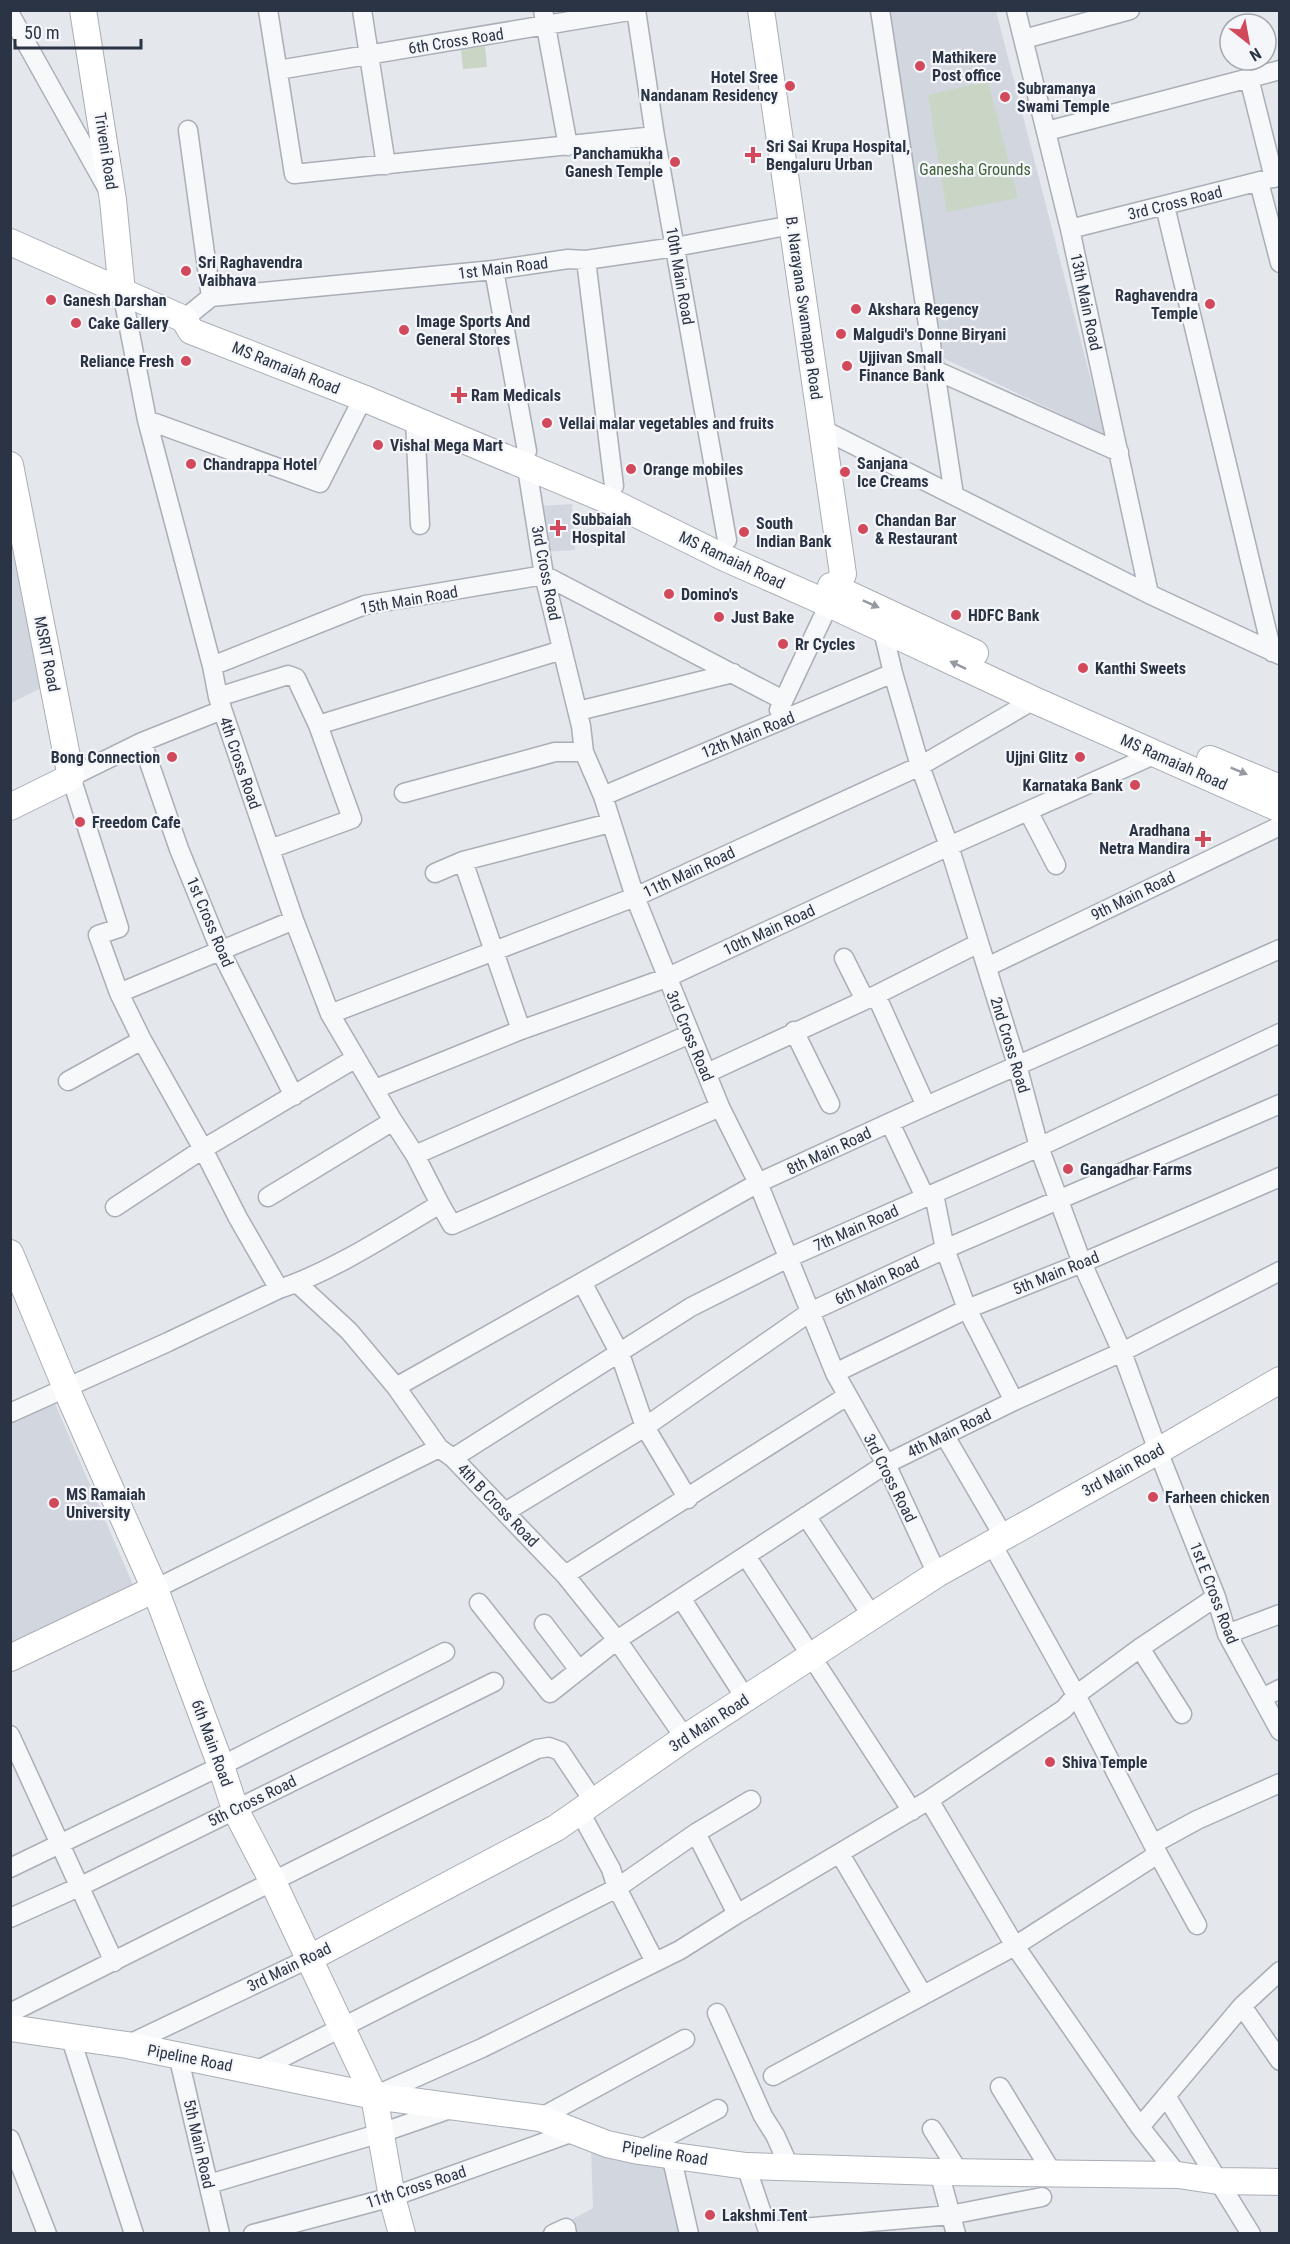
<svg xmlns="http://www.w3.org/2000/svg" width="1290" height="2244" font-family="'Roboto Condensed',sans-serif">
<style>
.built{fill:#d2d6de}
.green{fill:#c9d6c5}
.lines{fill:none;stroke-linecap:round;stroke-linejoin:round}
.street-casing{stroke:#a9aeb7;stroke-width:21}
.secondary-casing{stroke:#a9aeb7;stroke-width:28}
.street{stroke:#f7f8fa;stroke-width:18}
.secondary{stroke:#fff;stroke-width:26}
.oneway{fill:#959aa2}
.poi-dot{fill:#d1495b;stroke:#f4f6f9;stroke-width:2}
.labels{text-anchor:middle;dominant-baseline:central;stroke-width:4.5;stroke-linejoin:round;paint-order:stroke}
.street-label{font-size:16px;fill:#2b3445;stroke:#f4f6f9}
.poi-label{font-size:16px;font-weight:bold;fill:#2b3445;stroke:#f4f6f9;text-anchor:start}
.park-label{font-size:16px;fill:#3f6138;stroke:#f4f6f9}
</style>
<rect width="100%" height="100%" fill="#e4e7ec"/>
<path class="built" d="M890,11H996L1105,435L941,357Z
M572,504L575,550L544,552L542,506Z
M10,524L45,686L11,703H10Z
M53,1399L134,1587L10,1646V1418Z
M591,2146L669,2167L683,2233H573L569,2221L593,2208Z"/>
<path class="green" d="M485,46L487,67L463,69L461,50Z
M988,81L1018,198L947,212L928,95Z"/>
<g class="lines">
<g class="street-casing">
<path id="street" d="M268,10L294,174L655,136
M362,10L386,165
M543,10L568,146
M636,10L655,136L727,540
M880,10L954,495
M1016,10L1070,229L1149,594
M10,14L107,188
M1024,39L1130,10
M278,70L635,10
M1249,78L1274,178
M188,130L211,297
M1047,131L1280,70
M1259,182L1280,263
M1165,206L1272,652
M1070,229L1280,176
M586,260L614,486
M494,270L527,451
M122,292L147,420L212,666L218,697L294,920L330,1014L393,1121L415,1155L440,1204
M211,297L494,270L568,259L586,260L675,247L792,225
M184,319L211,297
M935,370L1119,452
M147,420L320,483L363,398
M415,420L420,525
M822,429L1149,594L1280,655
M527,468L544,575L581,726L584,752L603,796L635,897L720,1107L758,1183L835,1373L886,1464L937,1574
M544,575L783,700
M883,631L893,673L920,766L949,846L1017,1065L1039,1147L1082,1263L1122,1352L1158,1451L1216,1597L1227,1634L1280,1731
M212,666L365,605L544,575
M218,697L288,675L296,678L318,725L352,819L270,849
M222,710L142,742L71,777L119,928L98,935L119,993L142,1040L203,1149L238,1218L279,1289
M779,710L829,604
M578,711L733,673
M318,725L562,650
M142,742L179,849L221,952L294,1096
M404,793L555,752H584
M603,796L893,673
M1028,811L1056,865
M463,861L521,1030
M435,873L463,861L610,823
M844,958L865,1000
M987,967L1280,826
M119,993L294,920
M876,995L926,1106
M330,1014L635,897L920,766L1034,700
M794,1031L830,1104
M707,1073L876,995L979,943
M68,1081L142,1040
M375,1089L521,1030L666,978L949,846L1156,754
M890,1123L925,1197
M415,1155L690,1034
M934,1194L945,1249L967,1309L1014,1401
M268,1197L393,1121
M115,1207L203,1149L356,1058
M582,1282L620,1354L645,1427L688,1499
M297,1283L349,1331L396,1387L439,1448L453,1458L565,1575L617,1640L685,1738
M835,1373L967,1309L1082,1263L1280,1177
M396,1387L758,1183L926,1106L1280,949
M10,1413L168,1342L279,1289C332,1272 391,1233 440,1204L452,1225L720,1107
M945,1436L1004,1537
M453,1458L691,1307L788,1258L1039,1147L1280,1033
M505,1512L645,1427L810,1312L945,1249L1280,1104
M806,1516L872,1616
M992,1544L1076,1695L1158,1854L1197,1925
M746,1556L912,1811
M565,1575L847,1396
M155,1589L439,1448
M681,1598L746,1699
M479,1603L550,1693L617,1640L886,1464L1014,1401L1122,1352L1280,1271
M544,1624L579,1670
M1227,1634L1280,1614
M1140,1648L1182,1714
M1262,1698L1280,1689
M10,1735L114,1962
M929,1800L1015,1946L1140,2127
M580,1812L611,1869L617,1888L655,1962
M696,1833L737,1914
M1153,1844L1197,1820L1280,1783
M840,1854L923,1995
M10,1868L221,1766L445,1652
M10,1918L79,1887L494,1682
M1242,2006L1280,2061
M10,2013L537,1749L549,1747L560,1751L594,1802
M717,2013L763,2116L775,2135L789,2166
M70,2036L134,2234
M127,2045L308,1959
M178,2055L220,2234
M256,2071L617,1888L696,1833L751,1800
M773,2076L1015,1946L1158,1854
M1000,2087L1053,2174
M374,2096L482,2048L680,1950L737,1914L929,1800L1064,1709L1076,1695L1140,1648L1216,1597
M1166,2096L1251,2234
M540,2118L685,2039
M932,2129L959,2172
M10,2139L47,2234
M639,2151L718,2109
M671,2155L689,2234
M746,2166L769,2234
M939,2172L956,2234
M1178,2175L1140,2127L1242,2006L1280,1971
M209,2184L381,2133L453,2108
M768,2231L950,2215L1042,2197
M253,2234L392,2197L576,2131
M553,2234L566,2228L567,2234"/>
</g>
<g class="secondary-casing">
<path id="secondary" d="M83,10L113,200L122,292
M761,10L843,574L829,604
M10,242L184,319L191,331L363,398L614,503L725,558L829,604L1034,700L1280,809
M10,465L71,777L10,807
M831,586L975,653
M1210,759L1280,788
M10,1253L71,1400L155,1589L221,1766L235,1809L273,1882L374,2096L392,2197L402,2234
M10,1658L155,1589
M308,1959L556,1828L685,1738L937,1574L1158,1451L1280,1380
M10,2028L127,2045L374,2096L540,2118L607,2144L639,2151L746,2166L939,2172L1178,2175L1218,2181L1280,2182"/>
</g>
<use href="#street" class="street"/>
<use href="#secondary" class="secondary"/>
</g>
<defs><path id="oneway-solid" d="M-6-.8H1V-3.2L6.5 0L1 3.2V.8H-6Z" transform="scale(1.5)"/></defs>
<g class="oneway">
<use href="#oneway-solid" transform="translate(871 604) rotate(24)"/>
<use href="#oneway-solid" transform="translate(958 665) rotate(-155)"/>
<use href="#oneway-solid" transform="translate(1239 771) rotate(22)"/>
</g>
<g class="poi-dot">
<circle cx="920" cy="66" r="6"/>
<circle cx="790" cy="86" r="6"/>
<circle cx="1005" cy="97" r="6"/>
<path d="M750 146h6v6h6v6h-6v6h-6v-6h-6v-6h6z"/>
<circle cx="675" cy="162" r="6"/>
<circle cx="186" cy="271" r="6"/>
<circle cx="51" cy="300" r="6"/>
<circle cx="1210" cy="304" r="6"/>
<circle cx="856" cy="309" r="6"/>
<circle cx="76" cy="323" r="6"/>
<circle cx="404" cy="330" r="6"/>
<circle cx="841" cy="334" r="6"/>
<circle cx="186" cy="361" r="6"/>
<circle cx="847" cy="366" r="6"/>
<path d="M456 386h6v6h6v6h-6v6h-6v-6h-6v-6h6z"/>
<circle cx="547" cy="423" r="6"/>
<circle cx="378" cy="445" r="6"/>
<circle cx="191" cy="464" r="6"/>
<circle cx="631" cy="469" r="6"/>
<circle cx="845" cy="472" r="6"/>
<path d="M555 519h6v6h6v6h-6v6h-6v-6h-6v-6h6z"/>
<circle cx="863" cy="529" r="6"/>
<circle cx="744" cy="532" r="6"/>
<circle cx="669" cy="594" r="6"/>
<circle cx="956" cy="615" r="6"/>
<circle cx="719" cy="617" r="6"/>
<circle cx="783" cy="644" r="6"/>
<circle cx="1083" cy="668" r="6"/>
<circle cx="172" cy="757" r="6"/>
<circle cx="1080" cy="757" r="6"/>
<circle cx="1135" cy="785" r="6"/>
<circle cx="80" cy="822" r="6"/>
<path d="M1200 830h6v6h6v6h-6v6h-6v-6h-6v-6h6z"/>
<circle cx="1068" cy="1169" r="6"/>
<circle cx="1153" cy="1497" r="6"/>
<circle cx="54" cy="1503" r="6"/>
<circle cx="1050" cy="1762" r="6"/>
<circle cx="710" cy="2215" r="6"/>
</g>
<g class="labels">
<g class="street-label">
<text transform="translate(456 41) rotate(-9)">6th Cross Road</text>
<text transform="translate(106 151) rotate(81)">Triveni Road</text>
<text transform="translate(1175 203) rotate(-14)">3rd Cross Road</text>
<text transform="translate(503 268) rotate(-7)">1st Main Road</text>
<text transform="translate(680 276) rotate(80)">10th Main Road</text>
<text transform="translate(1086 302) rotate(78)">13th Main Road</text>
<text transform="translate(804 308) rotate(82)">B. Narayana Swamappa Road</text>
<text transform="translate(286 368) rotate(22)">MS Ramaiah Road</text>
<text transform="translate(732 560) rotate(25)">MS Ramaiah Road</text>
<text transform="translate(546 573) rotate(79)">3rd Cross Road</text>
<text transform="translate(409 600) rotate(-10)">15th Main Road</text>
<text transform="translate(47 654) rotate(79)">MSRIT Road</text>
<text transform="translate(748 735) rotate(-22)">12th Main Road</text>
<text transform="translate(1174 762) rotate(24)">MS Ramaiah Road</text>
<text transform="translate(240 763) rotate(71)">4th Cross Road</text>
<text transform="translate(689 872) rotate(-25)">11th Main Road</text>
<text transform="translate(1133 896) rotate(-26)">9th Main Road</text>
<text transform="translate(210 922) rotate(67)">1st Cross Road</text>
<text transform="translate(769 930) rotate(-25)">10th Main Road</text>
<text transform="translate(690 1036) rotate(67)">3rd Cross Road</text>
<text transform="translate(1010 1045) rotate(73)">2nd Cross Road</text>
<text transform="translate(829 1151) rotate(-25)">8th Main Road</text>
<text transform="translate(856 1228) rotate(-24)">7th Main Road</text>
<text transform="translate(1056 1273) rotate(-22)">5th Main Road</text>
<text transform="translate(877 1281) rotate(-25)">6th Main Road</text>
<text transform="translate(949 1433) rotate(-26)">4th Main Road</text>
<text transform="translate(1123 1470) rotate(-29)">3rd Main Road</text>
<text transform="translate(890 1478) rotate(63)">3rd Cross Road</text>
<text transform="translate(498 1505) rotate(46)">4th B Cross Road</text>
<text transform="translate(1214 1593) rotate(69)">1st E Cross Road</text>
<text transform="translate(709 1723) rotate(-33)">3rd Main Road</text>
<text transform="translate(212 1743) rotate(70)">6th Main Road</text>
<text transform="translate(252 1801) rotate(-26)">5th Cross Road</text>
<text transform="translate(289 1967) rotate(-26)">3rd Main Road</text>
<text transform="translate(190 2058) rotate(11)">Pipeline Road</text>
<text transform="translate(199 2144) rotate(77)">5th Main Road</text>
<text transform="translate(665 2153) rotate(9)">Pipeline Road</text>
<text transform="translate(416 2187) rotate(-18)">11th Cross Road</text>
</g>
<g class="poi-label">
<text x="932" y="57">Mathikere<tspan x="932" dy="18">Post office</tspan></text>
<text x="778" y="77" text-anchor="end">Hotel Sree<tspan x="778" dy="18">Nandanam Residency</tspan></text>
<text x="1017" y="88">Subramanya<tspan x="1017" dy="18">Swami Temple</tspan></text>
<text x="766" y="146">Sri Sai Krupa Hospital,<tspan x="766" dy="18">Bengaluru Urban</tspan></text>
<text x="663" y="153" text-anchor="end">Panchamukha<tspan x="663" dy="18">Ganesh Temple</tspan></text>
<text x="198" y="262">Sri Raghavendra<tspan x="198" dy="18">Vaibhava</tspan></text>
<text x="1198" y="295" text-anchor="end">Raghavendra<tspan x="1198" dy="18">Temple</tspan></text>
<text x="63" y="300">Ganesh Darshan</text>
<text x="868" y="309">Akshara Regency</text>
<text x="416" y="321">Image Sports And<tspan x="416" dy="18">General Stores</tspan></text>
<text x="88" y="323">Cake Gallery</text>
<text x="853" y="334">Malgudi's Donne Biryani</text>
<text x="859" y="357">Ujjivan Small<tspan x="859" dy="18">Finance Bank</tspan></text>
<text x="174" y="361" text-anchor="end">Reliance Fresh</text>
<text x="471" y="395">Ram Medicals</text>
<text x="559" y="423">Vellai malar vegetables and fruits</text>
<text x="390" y="445">Vishal Mega Mart</text>
<text x="857" y="463">Sanjana<tspan x="857" dy="18">Ice Creams</tspan></text>
<text x="203" y="464">Chandrappa Hotel</text>
<text x="643" y="469">Orange mobiles</text>
<text x="572" y="519">Subbaiah<tspan x="572" dy="18">Hospital</tspan></text>
<text x="875" y="520">Chandan Bar<tspan x="875" dy="18">&amp; Restaurant</tspan></text>
<text x="756" y="523">South<tspan x="756" dy="18">Indian Bank</tspan></text>
<text x="681" y="594">Domino's</text>
<text x="968" y="615">HDFC Bank</text>
<text x="731" y="617">Just Bake</text>
<text x="795" y="644">Rr Cycles</text>
<text x="1095" y="668">Kanthi Sweets</text>
<text x="160" y="757" text-anchor="end">Bong Connection</text>
<text x="1068" y="757" text-anchor="end">Ujjni Glitz</text>
<text x="1123" y="785" text-anchor="end">Karnataka Bank</text>
<text x="92" y="822">Freedom Cafe</text>
<text x="1190" y="830" text-anchor="end">Aradhana<tspan x="1190" dy="18">Netra Mandira</tspan></text>
<text x="1080" y="1169">Gangadhar Farms</text>
<text x="66" y="1494">MS Ramaiah<tspan x="66" dy="18">University</tspan></text>
<text x="1165" y="1497">Farheen chicken</text>
<text x="1062" y="1762">Shiva Temple</text>
<text x="722" y="2215">Lakshmi Tent</text>
</g>
<g class="park-label">
<text x="975" y="169">Ganesha Grounds</text>
</g>
</g>
<rect width="1290" height="2244" fill="none" stroke="#2b3445" stroke-width="24"/>
<g transform="translate(1248 42) rotate(149)"><circle r="28" fill="#f4f6f9" stroke="#a4a8b1" stroke-width="1.5"/>
<path d="M0-4.5L10 22L0 15L-10 22Z" fill="#d1495b"/>
<text y="-9" font-size="16" font-weight="bold" text-anchor="middle" fill="#2b3445">N</text>
</g>
<path d="M15 39v9h126v-9" fill="none" stroke="#2b3445" stroke-width="3"/>
<text x="24" y="39" font-size="18" fill="#2b3445" stroke="#f4f6f9" stroke-width="4.5" paint-order="stroke">50 m</text>
</svg>
